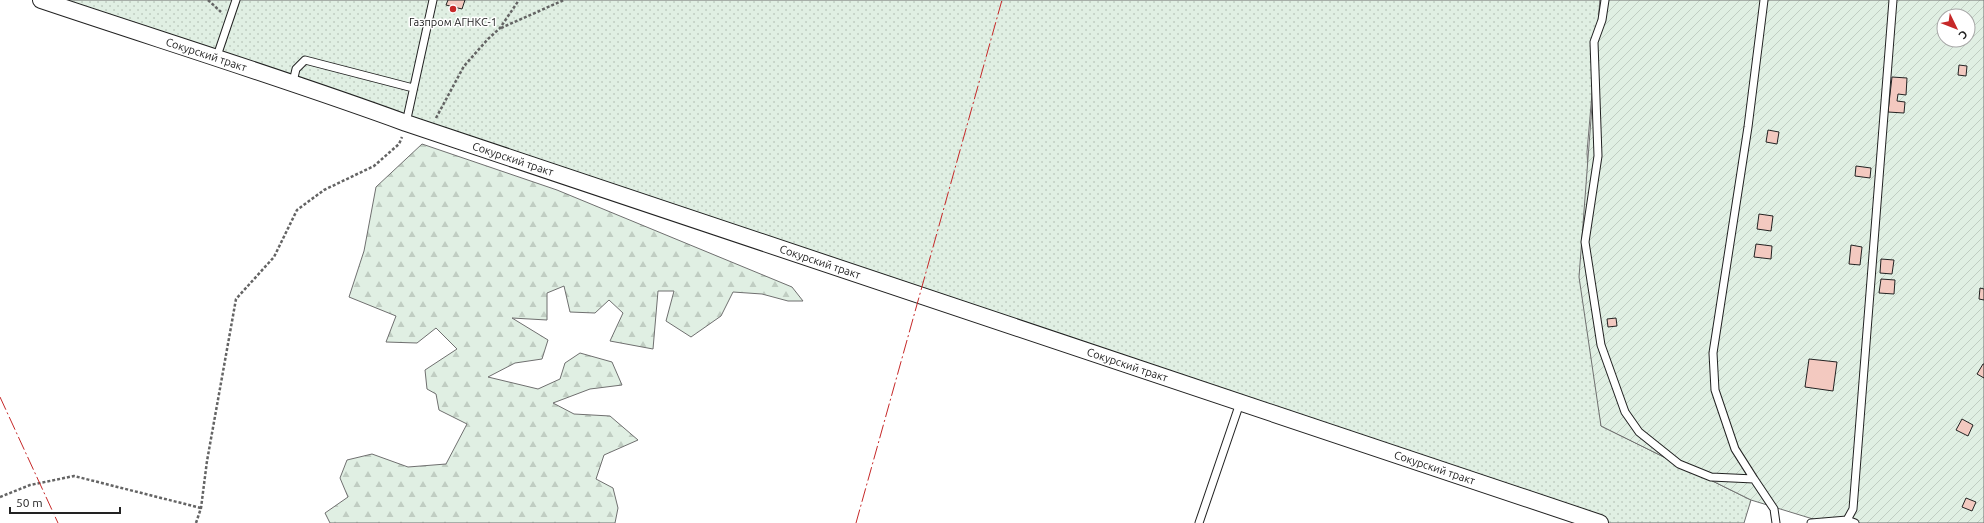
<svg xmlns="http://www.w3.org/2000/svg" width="1984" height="523" font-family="Ubuntu,sans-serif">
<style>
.grass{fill:url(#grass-dots);stroke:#6f6f6f}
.forest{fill:url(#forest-firs);stroke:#6f6f6f}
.garden{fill:url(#garden-furrows);stroke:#6f6f6f;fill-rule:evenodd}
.building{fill:#f3c9c0;stroke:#222}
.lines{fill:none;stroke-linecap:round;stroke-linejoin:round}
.service-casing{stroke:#222;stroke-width:9}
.tertiary-casing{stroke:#222;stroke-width:18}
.path{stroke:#646464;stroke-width:2.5;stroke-dasharray:3 2;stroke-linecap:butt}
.service{stroke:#fff;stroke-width:7}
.tertiary{stroke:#fff;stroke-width:16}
.power{stroke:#c62828;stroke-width:1;stroke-dasharray:14 3 2 3;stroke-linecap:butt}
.poi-dot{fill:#c62828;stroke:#fff;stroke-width:1.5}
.labels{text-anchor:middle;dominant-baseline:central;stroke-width:3;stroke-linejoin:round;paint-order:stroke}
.poi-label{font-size:11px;fill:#222;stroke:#fff}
.street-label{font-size:11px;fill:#222;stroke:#fff}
</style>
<defs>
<pattern id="grass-dots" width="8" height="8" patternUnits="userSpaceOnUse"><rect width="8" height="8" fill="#e0efe3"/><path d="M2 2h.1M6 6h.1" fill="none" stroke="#c0cdc2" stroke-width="1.8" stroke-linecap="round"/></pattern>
<pattern id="forest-firs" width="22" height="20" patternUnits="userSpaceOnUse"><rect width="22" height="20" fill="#e0efe3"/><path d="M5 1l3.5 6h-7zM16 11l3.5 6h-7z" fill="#c0cdc2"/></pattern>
<pattern id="garden-furrows" width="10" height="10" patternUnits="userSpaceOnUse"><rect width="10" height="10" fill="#e0efe3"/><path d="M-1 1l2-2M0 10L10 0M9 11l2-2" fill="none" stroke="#c0cdc2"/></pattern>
</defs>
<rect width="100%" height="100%" fill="#fff"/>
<path class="grass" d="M41,0H1600L1587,152L1601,426L1751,500L1744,523H1600Z"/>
<path class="forest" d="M422,144L557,190L792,287L803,301H788L762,294L733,292L721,316L691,337L666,321L674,291H658L653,349L610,341L623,313L609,300L595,313L570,312L564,286L547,293V320L512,318L548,340L542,359L515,363L488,377L538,389L560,379L565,363L580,353L612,362L622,385L590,389L553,403L574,414L610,416L638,440L604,455L596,479L613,488L618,508L615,523H330L325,513L348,497L340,478L347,460L372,454L408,467L446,464L467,424L439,410L436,394L427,389L425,370L457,349L436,328L417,343L386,342L396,316L349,297L364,251L376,187Z"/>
<path class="garden" d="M1600,0H1984V523H1826L1751,500L1601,426L1579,277ZM1944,16H1968V40H1944Z"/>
<path class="building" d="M448,0H465L462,9L446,5Z
M1959,65L1967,66L1966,76L1958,75Z
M1892,77L1907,78L1906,95L1898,94L1897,101L1905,102L1904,113L1888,112Z
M1768,130L1779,132L1777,144L1766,142Z
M1856,166L1871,168L1870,178L1855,176Z
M1759,214L1773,216L1771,231L1757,229Z
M1756,244L1772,246L1771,259L1754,257Z
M1851,245L1862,247L1860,265L1849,264Z
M1881,259L1894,260L1892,274L1880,273Z
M1881,279L1895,280L1894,294L1879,293Z
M1980,288L1984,289V300L1979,299Z
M1616,318L1617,326L1608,327L1607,319Z
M1809,359L1837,362L1833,391L1805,387Z
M1983,364H1984V378L1977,374Z
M1962,419L1973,425L1968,436L1956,430Z
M1966,498L1976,502L1972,511L1962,507Z"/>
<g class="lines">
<g class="service-casing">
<path id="service" d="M1605,0L1602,20L1594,42L1598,156L1585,242L1601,345L1625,412L1639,432L1679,464L1711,477L1754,479L1774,509L1776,523
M216,59L236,0
M293,82L296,69L305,60L413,88
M406,123L433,0
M1754,479L1735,449L1715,390L1713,353L1748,127L1764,0
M1847,520L1853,509L1893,0
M1199,523L1240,403
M1811,523L1847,520L1855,523"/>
</g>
<g class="tertiary-casing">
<g id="tertiary">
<path id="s1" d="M41,0C163,41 286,79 406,123L1600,523"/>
</g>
</g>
<path class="path" d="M208,0L221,12
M501,28L564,0
M436,118L464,66L488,39L500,28L519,0
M0,497L30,485L74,476L201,508
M196,523L201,508L207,461L236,299L274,257L297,210L324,190L374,166L399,144L402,137"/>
<use href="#service" class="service"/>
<use href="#tertiary" class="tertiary"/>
<path class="power" d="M0,397L58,523
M856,523L1002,0"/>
</g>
<circle class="poi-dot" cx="453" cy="9" r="4"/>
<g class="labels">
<g class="poi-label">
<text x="453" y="22">Газпром АГНКС-1</text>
</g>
<g class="street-label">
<text stroke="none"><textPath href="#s1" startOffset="174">Сокурский тракт</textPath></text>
<text stroke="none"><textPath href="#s1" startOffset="498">Сокурский тракт</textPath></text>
<text stroke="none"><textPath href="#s1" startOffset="822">Сокурский тракт</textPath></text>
<text stroke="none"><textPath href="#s1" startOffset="1146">Сокурский тракт</textPath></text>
<text stroke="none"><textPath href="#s1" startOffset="1470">Сокурский тракт</textPath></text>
</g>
</g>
<g transform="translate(1956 28) rotate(133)"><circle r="19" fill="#ffffff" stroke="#a7a7a7"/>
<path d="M0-3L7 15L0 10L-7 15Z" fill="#c62828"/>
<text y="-6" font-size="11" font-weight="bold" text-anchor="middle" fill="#222222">С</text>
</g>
<path d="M10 507v6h110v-6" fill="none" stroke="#222222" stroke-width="2"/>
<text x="16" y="507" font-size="12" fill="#222222" stroke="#ffffff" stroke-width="3" paint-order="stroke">50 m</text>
</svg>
